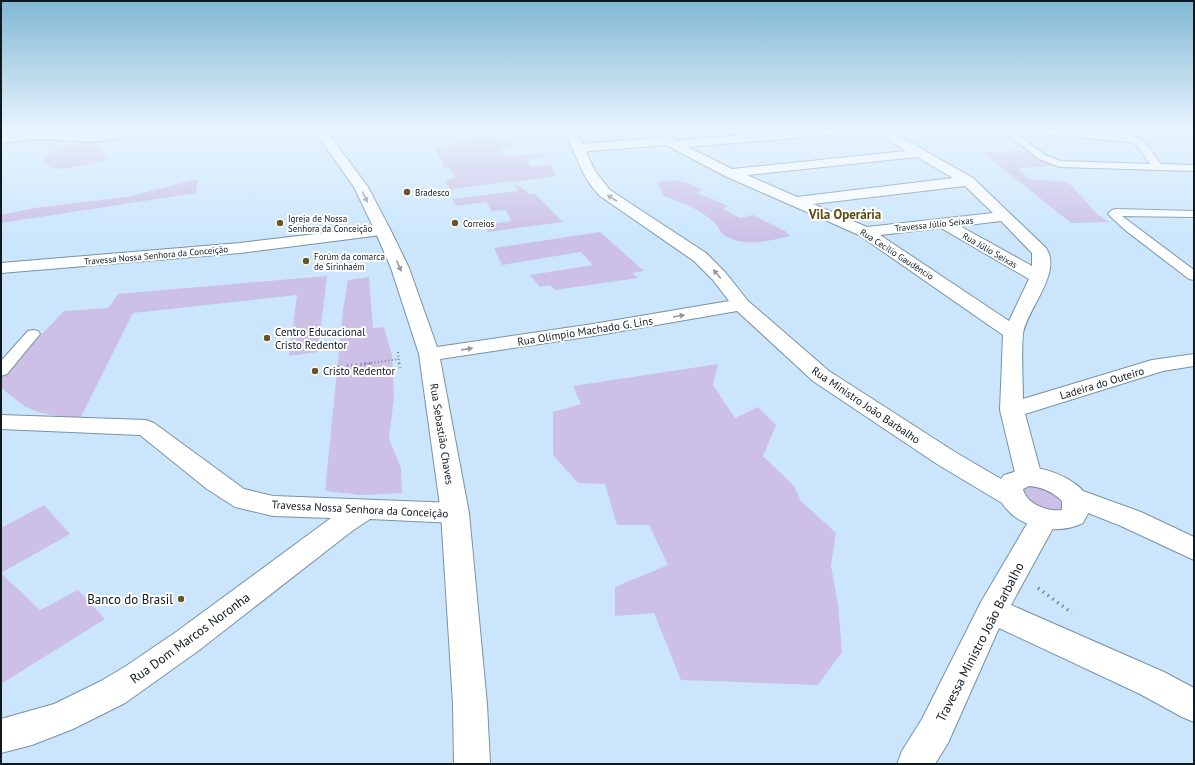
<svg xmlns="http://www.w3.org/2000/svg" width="1195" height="765" font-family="'PT Sans',sans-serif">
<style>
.green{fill:#ccc0e6}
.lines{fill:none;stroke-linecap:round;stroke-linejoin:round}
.lane-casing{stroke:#7892a5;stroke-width:2}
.street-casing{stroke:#7892a5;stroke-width:2}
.secondary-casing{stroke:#7892a5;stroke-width:2}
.path-far2{stroke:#758897;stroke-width:2;stroke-dasharray:1 2.5;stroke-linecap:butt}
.path-far1{stroke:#758897;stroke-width:3;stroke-dasharray:1 3.5;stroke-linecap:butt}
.path{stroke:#758897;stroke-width:3.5;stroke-dasharray:1.5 4.5;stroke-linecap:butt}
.lane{fill:#fff;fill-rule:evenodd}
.street{fill:#fff;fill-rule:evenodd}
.secondary{fill:#fff;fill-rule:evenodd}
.oneway{fill:#93989b}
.poi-dot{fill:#665724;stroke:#fff;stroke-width:1.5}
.labels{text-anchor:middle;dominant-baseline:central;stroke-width:4;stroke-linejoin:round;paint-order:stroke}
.far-poi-label{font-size:9px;fill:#0f1920;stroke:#fff;text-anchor:start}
.far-street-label{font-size:9px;fill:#0f1920;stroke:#fff}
.street-label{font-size:11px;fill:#0f1920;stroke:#fff}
.poi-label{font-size:11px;fill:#0f1920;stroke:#fff;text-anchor:start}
.far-district-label{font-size:13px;font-weight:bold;fill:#5c4b0c;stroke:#fff}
.near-poi-label{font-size:13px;fill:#0f1920;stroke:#fff;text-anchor:end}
.near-street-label{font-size:13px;fill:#0f1920;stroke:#fff}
</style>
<rect width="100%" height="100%" fill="#cbe6fc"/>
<path class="green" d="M762,130H815L676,145L670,138Z
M494,135L497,139L511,138L514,146L501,147L505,156L544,154L547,157L526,159L532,167L551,164L555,176L513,182L530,194H535L563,222L488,232L484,225L511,221L506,210L492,211L486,202L456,206L452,199L518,191L513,181L451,189L444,181L456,178L450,168L444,167L435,148L455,145L454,139Z
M98,140L106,160L65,169L51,168L42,160C61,145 74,143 98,140Z
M1027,151L1052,166L1017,168L1030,179L1068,182L1097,214L1109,222L1071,223L982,152Z
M198,179L196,193L1,223V215L34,208L127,197Z
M674,180L688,183L702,190L697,193L728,206L723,209L740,218L753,215L785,231L790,236C769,241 743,248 724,235C720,232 718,226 715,223C700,209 681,202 663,196L657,182Z
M600,232L644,271L632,273L638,278L555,290L550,285L540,287L530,275L593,265L581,252L502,265L494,248Z
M327,276L318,352L289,356L297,295L133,313L79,421L38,412L24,406L1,388V377L64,311L108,308L118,294Z
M369,277L373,328L384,327L392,355L394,397L389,439L401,468L402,493L361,495L325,491L343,310L348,280Z
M718,364L713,385L735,418L758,407L776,425L763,456L794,486L801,501L836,533L831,566L838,604L842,652L818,685L681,680L654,613L615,616V587L668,565L649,525H617L605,484L578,483L553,455V412L581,404L573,386Z
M1023,483L1061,493L1065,512L1034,511L1018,486Z
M44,505L70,534L1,573L40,610L78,590L105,619L1,684V528Z"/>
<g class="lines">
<g class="lane-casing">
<path id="lane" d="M1002,130H1012L1045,155L1061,161L1150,164L1137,145L1130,142L1032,133L1028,130C1050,130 1124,130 1141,140C1149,145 1155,157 1161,164L1194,165V171L1060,167L1039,159Z
M1116,209L1194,211V217H1192L1122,216L1194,270V280L1189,279L1125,230L1108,214L1112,210Z
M33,330L38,331L40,334L7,374L1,376V361L28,331Z"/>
</g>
<g class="street-casing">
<path id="street" d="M114,130H129C117,148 64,139 45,139C30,139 15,141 1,143V135C18,133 34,131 51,131C70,132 96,138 114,130Z
M797,130H845L839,134L688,147L732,169L906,151L873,130H888L973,178L1046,248C1063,273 1026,310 1023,334C1021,355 1023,378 1023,399L1152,360L1194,354V366L1163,371L1025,414L1042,477L1038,483L1029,486L1020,483L1016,477L1000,410L1003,335L859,235L725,176L666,145L579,152L572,148L579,144L659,138L661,134C668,132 671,136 676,141ZM917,157L953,178L797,197L747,175ZM965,186L993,213L867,227L813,204ZM1001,221L1032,253V266L960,226ZM941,228L1029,279L1009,321L880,235Z
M383,226L389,228L391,231L389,234L240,253L1,273V263L240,243Z
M1,415L146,420L154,423L244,489L273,496L455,503L465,506L469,513L465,520L455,523L370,519L352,531L198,651L125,703L73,729L32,745L1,753V719L54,704L101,681L126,666L176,632L331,518L273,516L235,507L207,489L140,435L1,429Z
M1072,487L1141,512L1194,537V560L1121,526L1063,503L1059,496L1063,489Z
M1044,509L1054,512L1058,519L1011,605L1164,672L1194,688V722L1182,717L1140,694L999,628L948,743L935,764H897L902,751L922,719L981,602L1034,512Z"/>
</g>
<g class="secondary-casing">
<path id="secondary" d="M314,130H326L368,187L391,231L409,268L437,347L593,324L729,301L713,280L694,261L600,196C581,177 576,153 564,130H576L595,171L610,190L706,253L725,272L748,301L829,371L955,452L1001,479L1004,475C1012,473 1020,469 1028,468C1047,466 1089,484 1090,506C1090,512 1085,518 1083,523C1056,536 1018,528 1002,503L937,464L813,381L737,311L593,336L440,359L469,513L487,704L490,764H454L453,704L441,513L419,354L391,268L375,231L354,187ZM1029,486C1042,487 1053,492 1062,501V510C1048,512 1026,504 1023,489Z"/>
</g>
<path class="path-far2" d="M398,352L399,364
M364,364L399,359"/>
<path class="path-far1" d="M399,363L400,368
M338,367L372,363"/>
<path class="path" d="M1038,588L1072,613"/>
<use href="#lane" class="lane"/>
<use href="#street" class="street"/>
<use href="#secondary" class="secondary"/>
</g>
<defs><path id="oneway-solid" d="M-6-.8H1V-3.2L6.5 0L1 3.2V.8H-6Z"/></defs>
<g class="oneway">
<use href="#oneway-solid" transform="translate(365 197) rotate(65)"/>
<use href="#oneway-solid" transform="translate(612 198) rotate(-147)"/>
<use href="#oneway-solid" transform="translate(399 266) rotate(67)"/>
<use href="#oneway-solid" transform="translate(717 274) rotate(-130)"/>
<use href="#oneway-solid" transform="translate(679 316) rotate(-10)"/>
<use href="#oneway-solid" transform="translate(467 349) rotate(-8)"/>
</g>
<linearGradient id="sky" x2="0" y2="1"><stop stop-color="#81b8d3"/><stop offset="0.55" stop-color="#e8f4fe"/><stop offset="1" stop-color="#e8f4fe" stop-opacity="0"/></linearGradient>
<rect width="1195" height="237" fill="url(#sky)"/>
<g class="poi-dot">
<circle cx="407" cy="192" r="4"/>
<circle cx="280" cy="223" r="4"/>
<circle cx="455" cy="223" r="4"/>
<circle cx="306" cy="261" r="4"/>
<circle cx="267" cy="338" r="4"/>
<circle cx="315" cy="371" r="4"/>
<circle cx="181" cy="599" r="4"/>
</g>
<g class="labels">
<g class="far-poi-label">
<text x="415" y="192">Bradesco</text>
<text x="288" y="218">Igreja de Nossa<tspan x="288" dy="10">Senhora da Conceição</tspan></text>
<text x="463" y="223">Correios</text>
<text x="314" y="256">Forúm da comarca<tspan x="314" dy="10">de Sirinhaém</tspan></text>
</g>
<g class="far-street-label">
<text transform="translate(934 224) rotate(-6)">Travessa Júlio Seixas</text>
<text transform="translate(990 250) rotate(30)">Rua Júlio Seixas</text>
<text transform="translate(897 254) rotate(33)">Rua Cecílio Gaudêncio</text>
<text transform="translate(156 255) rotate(-5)">Travessa Nossa Senhora da Conceição</text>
</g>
<g class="street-label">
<text transform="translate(585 331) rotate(-9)">Rua Olímpio Machado G. Lins</text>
<text transform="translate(1102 383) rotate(-17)">Ladeira do Outeiro</text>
<text transform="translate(866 405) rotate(34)">Rua Ministro João Barbalho</text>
<text transform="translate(442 434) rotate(81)">Rua Sebastião Chaves</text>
<text transform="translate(360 509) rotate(3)">Travessa Nossa Senhora da Conceição</text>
</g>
<g class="poi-label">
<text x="275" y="332">Centro Educacional<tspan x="275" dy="13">Cristo Redentor</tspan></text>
<text x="323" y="371">Cristo Redentor</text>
</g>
<g class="far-district-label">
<text x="845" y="214">Vila Operária</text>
</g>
<g class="near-poi-label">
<text x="173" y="599">Banco do Brasil</text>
</g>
<g class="near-street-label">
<text transform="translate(190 638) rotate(-36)">Rua Dom Marcos Noronha</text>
<text transform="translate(980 642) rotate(-63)">Travessa Ministro João Barbalho</text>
</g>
</g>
<rect width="1195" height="765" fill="none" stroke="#0f1920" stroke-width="4"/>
</svg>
